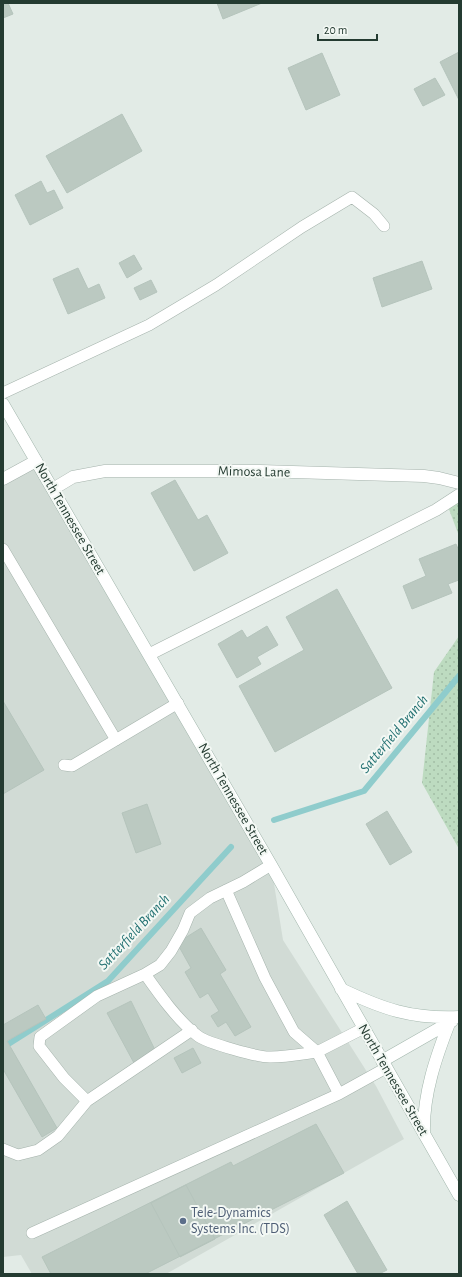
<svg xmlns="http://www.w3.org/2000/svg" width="462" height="1277" font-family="'Alegreya Sans',sans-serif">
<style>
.built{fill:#d1dbd5}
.grass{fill:url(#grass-dots)}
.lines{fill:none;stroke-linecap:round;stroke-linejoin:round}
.stream{stroke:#8fcccc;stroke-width:6}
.building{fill:#bbc9c1;stroke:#b5c4bc}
.lane-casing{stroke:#a5b3ac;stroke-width:12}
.street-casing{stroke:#a5b3ac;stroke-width:13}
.secondary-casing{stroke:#a2b6ac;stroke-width:13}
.lane{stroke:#fff;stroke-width:11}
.street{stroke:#fff;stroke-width:12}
.secondary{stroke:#fff;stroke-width:12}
.service-dot{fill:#5c6f8a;stroke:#f3f8f4;stroke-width:1.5}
.labels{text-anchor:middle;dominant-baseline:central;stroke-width:4;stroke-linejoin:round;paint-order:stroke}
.street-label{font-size:14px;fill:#243b31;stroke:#f3f8f4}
.service-label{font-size:14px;fill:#4e5e75;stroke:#f3f8f4;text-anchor:start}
.water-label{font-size:15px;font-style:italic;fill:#237172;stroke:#f3f8f4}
</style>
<defs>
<pattern id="grass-dots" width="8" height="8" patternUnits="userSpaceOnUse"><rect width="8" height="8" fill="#bddbc0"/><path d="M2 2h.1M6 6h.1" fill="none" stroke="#a2bda5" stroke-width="1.8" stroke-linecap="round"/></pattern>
</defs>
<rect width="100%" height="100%" fill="#e2ebe6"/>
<path class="built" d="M36,461L271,865L283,940L376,1086L404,1139L166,1274H32L21,1255L3,1257V479Z"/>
<path class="grass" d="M459,499V536L447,504Z
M459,636V849L422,783L434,672Z"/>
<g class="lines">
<path class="stream" d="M274,820L364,791L459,676
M3,1046L10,1043L108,981L231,847"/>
</g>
<path class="building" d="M3,3H8L13,14L3,18Z
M217,3H262L223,19Z
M459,52V100L440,62Z
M322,53L340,95L306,110L288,68Z
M435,78L445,95L423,106L414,89Z
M122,114L142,151L67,193L46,156Z
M41,181L47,193L54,190L63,208L30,225L15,195Z
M134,255L142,269L127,278L119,263Z
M422,261L432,289L382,307L373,278Z
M78,268L88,289L99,284L105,298L68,314L53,279Z
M151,280L157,292L140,300L134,288Z
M175,480L198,520L207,515L228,553L194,571L151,493Z
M456,544L459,551V580L448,584L452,593L412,609L403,586L426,576L419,559Z
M337,589L392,688L275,752L239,686L304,650L286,617Z
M267,626L278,645L257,657L261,664L237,678L218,644L242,630L247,638Z
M3,701L44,770L3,794Z
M147,804L161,844L136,853L122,813Z
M387,811L412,852L390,865L366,824Z
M201,928L226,970L220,974L251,1027L235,1036L226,1022L218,1027L211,1016L219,1011L208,993L200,998L185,972L191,968L177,943Z
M131,1001L156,1052L134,1063L107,1013Z
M38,1005L46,1019L7,1041L57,1128L42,1137L3,1069V1025Z
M193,1048L201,1063L182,1073L174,1058Z
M316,1124L344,1173L145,1274H51L42,1257L231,1162L233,1166Z
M186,1185L215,1239L180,1257L151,1203Z
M347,1201L387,1270L379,1274H358L324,1215Z"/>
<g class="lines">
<g class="lane-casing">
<path id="lane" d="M3,393L149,325L216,285L302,227L352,197L374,214L384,226
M3,549L116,740
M64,765L72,766L178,703
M226,890L265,978L294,1032L317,1052
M145,974L160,965L171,951L183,930L190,913L210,898L243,882L271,865
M192,1030L87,1101L64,1078L39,1046L40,1037L97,996L145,974C159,994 178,1021 198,1036C207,1043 260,1058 271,1057C286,1057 302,1054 317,1052
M339,1094L317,1052L364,1028
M3,1149L18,1155L38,1150L58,1136L87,1101
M32,1233L339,1094L386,1068"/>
</g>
<g class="street-casing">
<path id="street" d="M3,479L36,461
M53,489L73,477L105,471H260L424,476L439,478L459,483
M150,654L436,510L459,495"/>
</g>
<g class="secondary-casing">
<path id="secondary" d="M3,404L271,865L459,1195
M341,989C383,1009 411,1019 459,1017
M382,1061L452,1021
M424,1132C423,1094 436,1057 450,1021"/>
</g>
<use href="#lane" class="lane"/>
<use href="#street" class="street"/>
<use href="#secondary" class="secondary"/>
</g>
<circle class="service-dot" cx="183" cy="1221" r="4"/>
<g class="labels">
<g class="street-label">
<text transform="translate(254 472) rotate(1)">Mimosa Lane</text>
<text transform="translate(70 519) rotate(60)">North Tennessee Street</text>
<text transform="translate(233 799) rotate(60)">North Tennessee Street</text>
<text transform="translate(393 1080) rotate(60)">North Tennessee Street</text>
</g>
<g class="service-label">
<text x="191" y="1213">Tele-Dynamics<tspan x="191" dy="16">Systems Inc. (TDS)</tspan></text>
</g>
<g class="water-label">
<text transform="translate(394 734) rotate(-50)">Satterfield Branch</text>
<text transform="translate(134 932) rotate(-47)">Satterfield Branch</text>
</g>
</g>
<rect width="462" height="1277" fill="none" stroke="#243b31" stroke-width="8"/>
<path d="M318 34v6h59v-6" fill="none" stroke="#243b31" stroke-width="2"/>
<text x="324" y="34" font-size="12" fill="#243b31" stroke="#f3f8f4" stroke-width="3" paint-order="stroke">20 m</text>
</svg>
